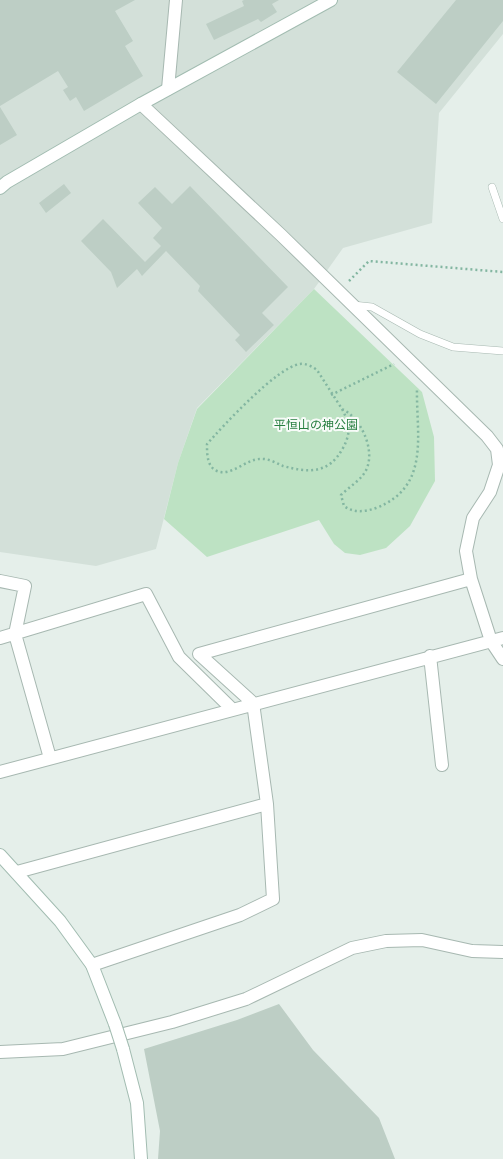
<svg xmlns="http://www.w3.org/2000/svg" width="503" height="1159" font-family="'Open Sans','Noto Sans JP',sans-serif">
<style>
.built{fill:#d3e0d9}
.green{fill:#bde2c3}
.building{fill:#bdcec5}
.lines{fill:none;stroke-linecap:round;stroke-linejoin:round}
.lane-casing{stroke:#a7b8b1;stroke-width:8}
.street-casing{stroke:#a7b8b1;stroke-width:14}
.secondary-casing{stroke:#a2bcb1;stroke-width:14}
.path{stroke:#83b6a1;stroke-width:2.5;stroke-dasharray:2 3;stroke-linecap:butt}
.lane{stroke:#fff;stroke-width:7}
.street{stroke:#fff;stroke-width:12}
.secondary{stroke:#fff;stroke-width:12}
.secondary-bridge-casing{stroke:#a2bcb1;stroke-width:14;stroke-linecap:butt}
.secondary-bridge{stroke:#fff;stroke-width:12}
.labels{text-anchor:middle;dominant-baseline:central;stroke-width:4;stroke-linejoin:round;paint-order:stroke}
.park-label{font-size:12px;fill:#287f41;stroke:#f7fbf8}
</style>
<rect width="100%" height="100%" fill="#e5efea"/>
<path class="built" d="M0,0H503V34L439,113L432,223L343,248L314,289L197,408L178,463L156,549L96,566L0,552Z"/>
<path class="green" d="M314,289L422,392L434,437L435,481L410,526L386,548L360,555L345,553L334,544L319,520L207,557L164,519L178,463L197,409Z"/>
<path class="building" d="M0,0H135L115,11L133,41L125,46L143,76L84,111L76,97L70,101L63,90L68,87L58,71L0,106Z
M244,0H279L272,4L277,12L261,22L258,19L214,40L206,24L244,6L242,1Z
M456,0H503V21L436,104L397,72Z
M0,107L17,135L0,145Z
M64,184L71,193L46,213L39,203Z
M190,186L288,287L262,313L274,325L246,352L235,340L240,335L198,291L200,286L166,251L142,276L137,269L117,288L111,272L81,241L103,219L145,262L161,246L153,238L162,228L138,203L155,187L172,204Z
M279,1004L313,1050L379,1118L395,1159H158L160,1131L144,1049L237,1020Z"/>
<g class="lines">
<g class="lane-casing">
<path id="lane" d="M492,187L503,219
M353,305L372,307L420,334L453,347L503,351"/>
</g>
<g class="street-casing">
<path id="street" d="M168,89L176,0
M141,104L281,235L487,436L497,449L499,465L490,492L473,518L466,551L471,579L491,641L503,659
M0,581L25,586L15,634L50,758
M0,638L146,594L179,657L232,709
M430,656L442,765
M0,772L503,638
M17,872L267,804
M92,965L240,915L273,899L267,804L253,703L199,654L471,579
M0,1052L63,1049L172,1022L246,999L352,948L386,941L422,940L472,951L503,952"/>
</g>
<g class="secondary-casing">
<path id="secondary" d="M0,188L7,182L141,104L331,0
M0,855L60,921L92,965L115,1024
M123,1049L137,1103L141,1159"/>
</g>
<path class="path" d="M349,281L369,261L503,272
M331,395L394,364
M342,409C350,424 351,433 343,448C329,474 309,473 283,466C276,463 268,458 260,459C246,459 231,477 217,471C207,467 207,454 207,444C223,426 277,367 300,364C306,363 313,367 317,370L342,409C360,417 375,448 367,468C363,479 350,486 341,495L344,506C353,513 365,512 376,508C431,487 416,434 417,389"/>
<use href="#lane" class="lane"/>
<use href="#street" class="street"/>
<use href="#secondary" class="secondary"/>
<g class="secondary-bridge-casing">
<path id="secondary-bridge" d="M115,1024L123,1049"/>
</g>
<use href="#secondary-bridge" class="secondary-bridge"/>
</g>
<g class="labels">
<g class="park-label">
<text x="316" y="424">平恒山の神公園</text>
</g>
</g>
</svg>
